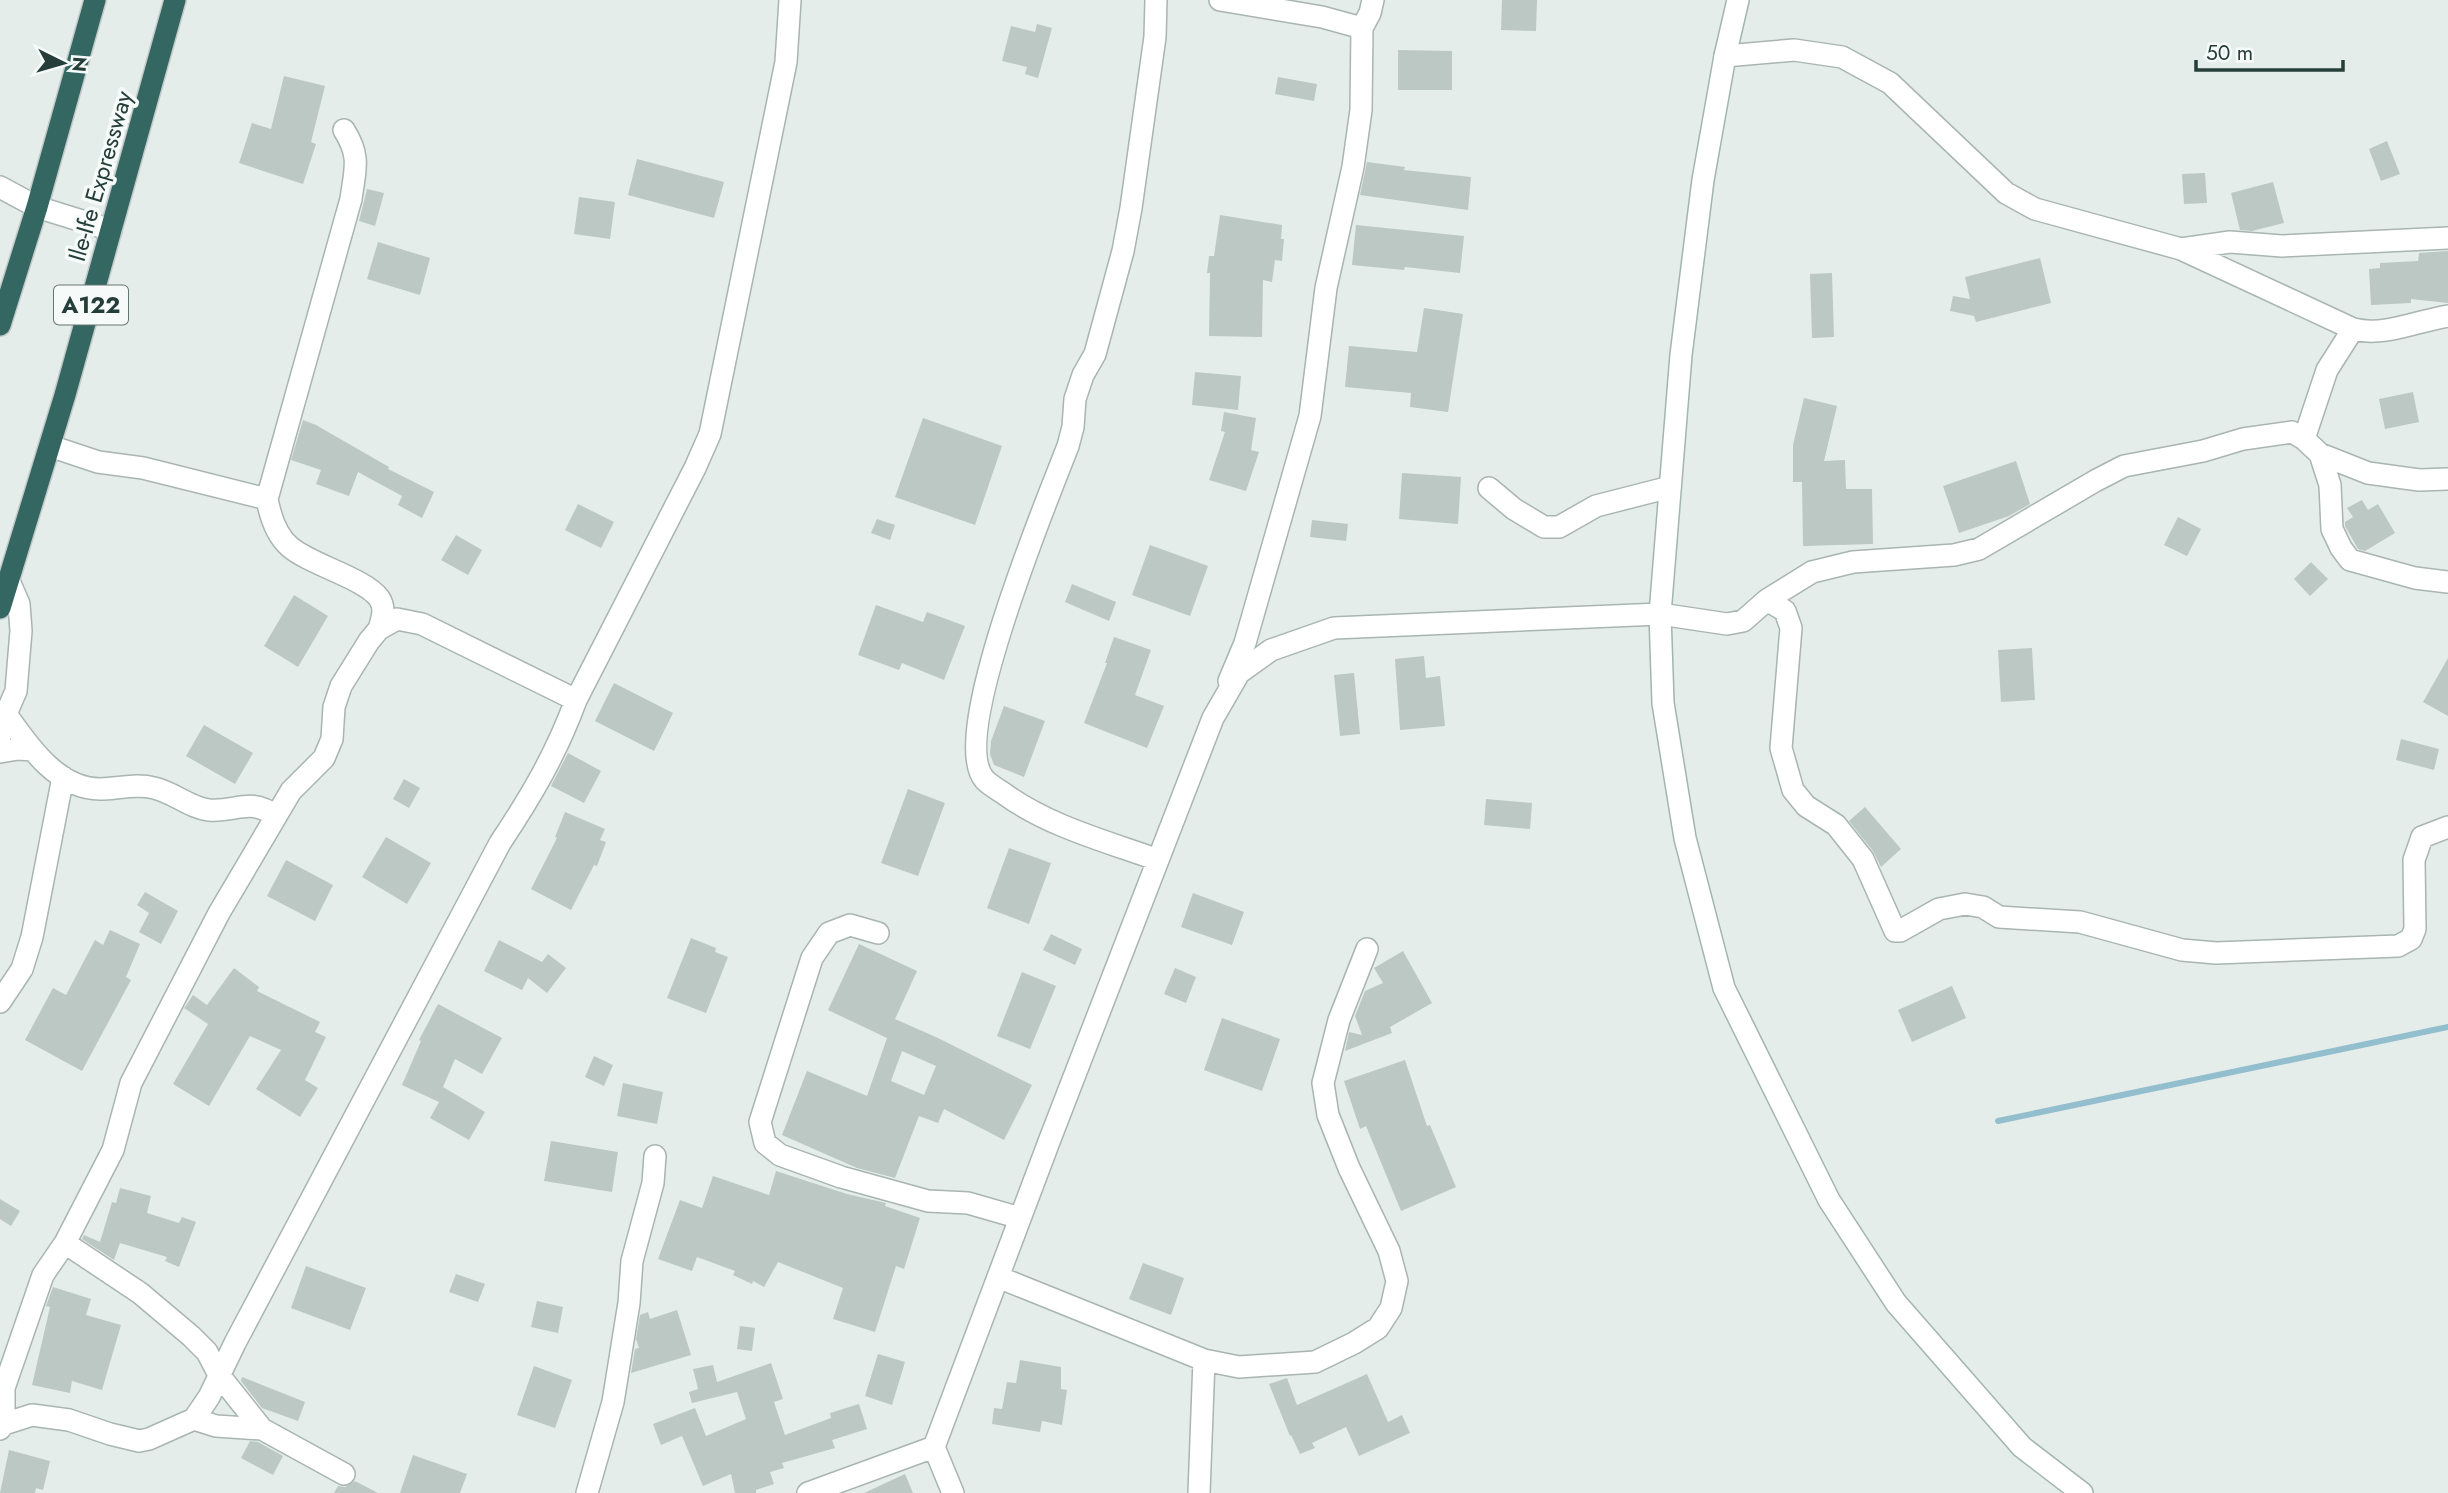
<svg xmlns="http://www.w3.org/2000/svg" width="2448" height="1493" font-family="Jost,sans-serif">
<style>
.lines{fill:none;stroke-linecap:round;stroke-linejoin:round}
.stream{stroke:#93becd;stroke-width:6}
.building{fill:#bbc8c4;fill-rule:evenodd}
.street-casing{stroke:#a8b5b2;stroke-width:24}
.secondary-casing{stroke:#a2b5b0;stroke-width:24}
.highway-casing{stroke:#c2c9c8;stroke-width:24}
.street{stroke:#fff;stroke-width:21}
.secondary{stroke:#fff;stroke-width:21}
.highway{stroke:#346762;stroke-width:21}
.labels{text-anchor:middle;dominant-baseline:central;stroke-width:7;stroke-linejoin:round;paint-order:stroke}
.shield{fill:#f6faf8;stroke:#647673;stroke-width:2}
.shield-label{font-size:23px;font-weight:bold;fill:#263e3a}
.street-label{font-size:24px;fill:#263e3a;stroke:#f6faf8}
</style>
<rect width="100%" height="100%" fill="#e5edea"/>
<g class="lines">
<path class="stream" d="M1998,1121L2448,1027"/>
</g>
<path class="building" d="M1502,0H1537L1536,31L1501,30Z
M1037,24L1052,28L1038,78L1025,74L1027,67L1002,61L1011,26L1035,32Z
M1398,50L1452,51V90H1398Z
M284,76L325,86L311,142L316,144L303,184L239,163L252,123L271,129Z
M1278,77L1317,84L1314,101L1275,94Z
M2387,141L2400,174L2381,181L2369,149Z
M637,159L724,182L714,218L628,195Z
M1367,162L1405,167L1404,170L1471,177L1468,210L1360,195Z
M2205,173L2207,203L2184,204L2182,174Z
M2273,182L2284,223L2252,231L2240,230L2231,193Z
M367,189L384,193L375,226L359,221Z
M579,197L615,202L610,239L574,234Z
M1220,215L1282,225L1281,239H1284L1282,261L1275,260L1272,282L1263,280L1262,337L1209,336L1210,273H1207L1209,256H1214Z
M1356,225L1464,236L1460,273L1405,267L1404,270L1352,265Z
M378,242L430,258L420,295L367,279Z
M2448,251V303L2411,299V303L2371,305L2369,269L2380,268V263L2418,261L2419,253Z
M2040,258L2051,303L1976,322L1974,316L1950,311L1953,296L1970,299L1965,277Z
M1832,273L1834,337L1812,338L1810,274Z
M1424,308L1463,314L1448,412L1410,407L1411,393L1345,387L1349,346L1417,352Z
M1195,372L1241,376L1238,410L1192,405Z
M2413,392L2419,422L2385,429L2379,399Z
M1804,398L1837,406L1824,461L1845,460L1846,489H1872L1873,544L1803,546L1802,482H1793V445Z
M1224,412L1256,418L1251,450L1259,452L1246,491L1209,480L1225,432L1221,431Z
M923,418L1002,446L975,525L895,497Z
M303,420L316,425L389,467L388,469L434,492L422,518L398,505L402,496L358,472L349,496L316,484L321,470L291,460Z
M2016,461L2030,504L2009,516L1959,533L1943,486Z
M1402,473L1461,477L1458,524L1399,519Z
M2362,500L2368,510L2378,504L2395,533L2365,551L2358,549L2345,526V522L2353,517L2347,508Z
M578,504L614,522L601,548L565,530Z
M2178,517L2201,529L2187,556L2164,545Z
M877,519L895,525L890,540L871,533Z
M1312,520L1348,524L1346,541L1310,537Z
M456,535L482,550L468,575L441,560Z
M1150,545L1208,566L1190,616L1132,595Z
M2311,562L2328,579L2310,596L2294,579Z
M1072,584L1116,602L1109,621L1065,602Z
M294,595L328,616L298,667L264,646Z
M876,605L923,622L927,612L965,626L944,680L902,663L899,670L858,655Z
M1114,637L1151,650L1135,695L1164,706L1147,748L1084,723L1107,663H1105Z
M2032,648L2035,700L2001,702L1998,650Z
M1424,656L1426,678L1440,676L1445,726L1400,730L1395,659Z
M2448,658V716L2423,702Z
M1354,673L1360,734L1340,736L1334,675Z
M614,683L673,713L654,751L595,721Z
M1004,706L1045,721L1024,777L994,765L990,754L991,741Z
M204,725L253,753L235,784L186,756Z
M2401,739L2439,749L2434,770L2396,760Z
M568,753L601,771L584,803L551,786Z
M404,779L420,788L409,808L393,799Z
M908,789L945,803L918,876L881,863Z
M1486,799L1532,803L1530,829L1484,825Z
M1865,807L1901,849L1881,867L1873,851L1849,821Z
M565,812L605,829L600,840L606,842L597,866L594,865L571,910L531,889L557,838L555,837Z
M386,837L431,863L407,904L362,877Z
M1009,848L1051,863L1029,924L987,908Z
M286,860L333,885L315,921L267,896Z
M145,892L178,911L161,944L139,932L149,913L137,905Z
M1193,893L1244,912L1232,945L1181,927Z
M110,930L140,944L126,977L131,980L82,1071L25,1040L53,988L66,995L95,940L103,945Z
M1051,934L1082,949L1075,965L1043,950Z
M691,938L716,948L715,952L728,957L706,1013L667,998Z
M499,940L542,962L548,954L566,968L547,993L528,978L522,990L484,971Z
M859,944L917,971L895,1019L938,1038L1032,1085L1004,1140L944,1109L938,1123L919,1116L895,1178L857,1168L782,1135L807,1071L867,1096L887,1038L828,1010ZM902,1051L936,1066L924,1095L891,1081Z
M1403,951L1432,1003L1390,1027L1392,1033L1345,1051L1349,1032L1362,1035L1355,1016L1365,991L1383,983L1374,968Z
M234,968L259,987L257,991L320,1022L315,1032L326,1037L305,1080L318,1088L300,1117L256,1089L281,1050L250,1036L209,1106L173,1084L208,1024L184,1008L185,1007L193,995L207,1005Z
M1175,968L1196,977L1186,1003L1164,994Z
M1022,972L1056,986L1030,1049L997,1036Z
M1952,986L1966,1018L1912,1042L1898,1010Z
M438,1004L502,1038L482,1074L455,1059L443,1087L485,1112L469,1140L430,1118L439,1102L402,1085L421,1041L419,1040Z
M1222,1018L1280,1039L1262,1091L1204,1070Z
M594,1056L613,1065L604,1086L585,1077Z
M1405,1060L1427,1126L1430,1125L1456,1187L1401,1211L1366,1126L1360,1129L1344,1081Z
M623,1083L663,1092L657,1124L617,1116Z
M551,1141L618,1152L612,1192L544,1181Z
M776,1171L847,1194L886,1203L885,1206L920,1218L904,1269L896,1266L875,1332L833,1319L843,1288L778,1262L764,1287L753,1281L752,1284L733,1275L735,1271L697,1257L692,1271L658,1259L680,1200L702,1208L713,1176L769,1195Z
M120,1188L151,1196L147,1213L179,1223L182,1217L196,1222L179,1267L165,1261L167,1257L120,1243L114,1260L82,1239L84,1235L100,1242L112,1202L116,1203Z
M0,1199L20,1211L11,1226L0,1219Z
M1143,1263L1184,1278L1171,1315L1129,1299Z
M306,1266L366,1288L350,1330L291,1308Z
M456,1274L485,1284L478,1302L449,1292Z
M53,1287L91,1299L86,1315L121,1325L102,1390L72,1381L70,1393L32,1385L50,1307L46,1306Z
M537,1301L563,1307L558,1333L531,1327Z
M677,1310L691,1355L631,1373L635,1349L639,1348L636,1339L640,1315L648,1312L650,1319Z
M740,1326L755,1328L752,1351L737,1349Z
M878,1354L905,1362L892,1405L865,1396Z
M1020,1360L1061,1367V1389L1067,1390L1062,1425L1042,1421L1040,1432L992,1424L994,1408L1002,1409L1007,1382L1016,1383Z
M771,1363L783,1399L774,1402L785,1435L831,1418L830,1413L859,1404L867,1429L832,1440L835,1448L782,1463L784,1468L770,1472L774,1484L756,1490V1493H735L731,1474L703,1486L682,1436L661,1445L653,1424L695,1408L706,1436L746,1419L737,1392L692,1403L689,1392L698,1389L693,1369L713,1365L717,1382Z
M534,1366L572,1380L555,1428L517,1415Z
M1367,1374L1388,1422L1402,1415L1410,1433L1359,1456L1346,1427L1312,1443L1315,1448L1300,1454L1291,1435L1290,1436L1269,1384L1287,1378L1297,1405Z
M242,1377L305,1402L298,1421L262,1408L241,1381Z
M250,1441L258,1442L283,1456L273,1475L241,1458Z
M9,1450L50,1461L43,1490L36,1488L35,1493H0Z
M413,1455L467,1474L460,1493H400Z
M905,1474L913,1493H864Z
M355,1481L378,1493H334L338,1486L345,1487Z"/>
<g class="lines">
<g class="street-casing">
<path id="street" d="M1156,0L1155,37L1131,208L1123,251L1095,354L1083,375L1075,399L1073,427L1068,446C1048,498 947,739 985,780C990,785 997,789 1003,793C1048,826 1105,841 1158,860
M1220,0L1322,17L1362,28
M1725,56L1794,50L1842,57L1890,83L2006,193L2035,209L2181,249L2353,329C2385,337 2416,321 2448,316
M344,130C361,157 355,169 351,199L267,499C270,515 277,536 290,547C311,565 364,578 379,598C386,608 382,619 379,629
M0,187L37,207L111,230
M2181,249L2230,242L2282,246L2448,238
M2304,439L2327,370L2353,329
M50,446L98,462L143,468L267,499
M2320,454L2368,473L2419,480L2448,479
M1489,488L1514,509L1544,527H1559L1596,506L1670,487
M1767,600L1785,611L1791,628L1781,748L1793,790L1806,806L1836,825L1863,859L1895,931H1900L1939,909L1965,904L1983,907L1999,917L2080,922L2182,950L2216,953L2398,946L2411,939L2415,929L2414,860L2422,837L2448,827
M1229,681L1245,643L1310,416L1326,288L1353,167L1361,110L1362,28L1370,13L1373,0
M6,714C28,745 57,789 100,789C118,789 136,783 154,788C173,792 190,808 209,810C238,812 249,797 276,816
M0,736L6,714L16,691L21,631L19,604L9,581
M0,752L18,749L33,750
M878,933L850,925L829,933L812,958L760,1122L765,1143L780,1155L841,1177L928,1201L968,1203L1020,1218
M0,1002L22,969L32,937L63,777
M65,1243L140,1293L191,1336L207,1352L219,1375L262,1429L344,1474
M998,1277L1204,1360L1239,1367L1315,1362L1354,1343L1378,1328L1391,1308L1397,1281L1389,1251L1349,1168L1328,1115L1323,1083L1339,1020L1367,949
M194,1419L216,1426L262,1429
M4,1424V1388L43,1275L65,1243L113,1150L131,1083L219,913L291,791L324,758L332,739L334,707L341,686L369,641L379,629L397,619L422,624L576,700
M0,1429L4,1424L32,1415L69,1420L110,1434L139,1441L149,1439L194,1419L209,1397L235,1343L500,843C532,795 556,754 576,700L695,468L710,434L786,62L790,0
M934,1447L953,1493
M587,1493L613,1402L629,1303L632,1261L653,1183L655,1156
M808,1493L934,1447L1050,1139L1213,718L1239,673L1271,650L1334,628L1660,614L1727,624L1743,621L1767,600L1812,572L1853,562L1954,555L1979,549L2095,481L2124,466L2203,451L2243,439L2292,432L2304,439L2320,454L2330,485L2332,529L2341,548L2350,560L2415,578L2448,582
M1199,1493L1204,1360"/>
</g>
<g class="secondary-casing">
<path id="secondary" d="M1738,0L1725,56L1703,180L1681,355L1660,614L1663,703L1685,838L1724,988L1829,1200L1896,1303L2022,1447L2082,1493"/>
</g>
<g class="highway-casing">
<path id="highway" d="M0,325L37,207L95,0
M0,608L65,395L175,0"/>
</g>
<use href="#street" class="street"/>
<use href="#secondary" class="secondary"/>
<use href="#highway" class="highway"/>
</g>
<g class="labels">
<rect class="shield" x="54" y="285.5" width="74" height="39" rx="5"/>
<g class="shield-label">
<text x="91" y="305">A122</text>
</g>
<g class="street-label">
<text transform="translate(100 176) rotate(-74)">Ile-Ife Expressway</text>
</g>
</g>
<g transform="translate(63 63) rotate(95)" stroke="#f6faf8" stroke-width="5" paint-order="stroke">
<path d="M0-5L12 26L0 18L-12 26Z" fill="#263e3a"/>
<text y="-10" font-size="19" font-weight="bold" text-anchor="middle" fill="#263e3a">N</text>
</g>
<path d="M2196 60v10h147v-10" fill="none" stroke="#263e3a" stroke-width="3.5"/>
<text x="2206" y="60" font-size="21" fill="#263e3a" stroke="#f6faf8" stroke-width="5" paint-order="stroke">50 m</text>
</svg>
